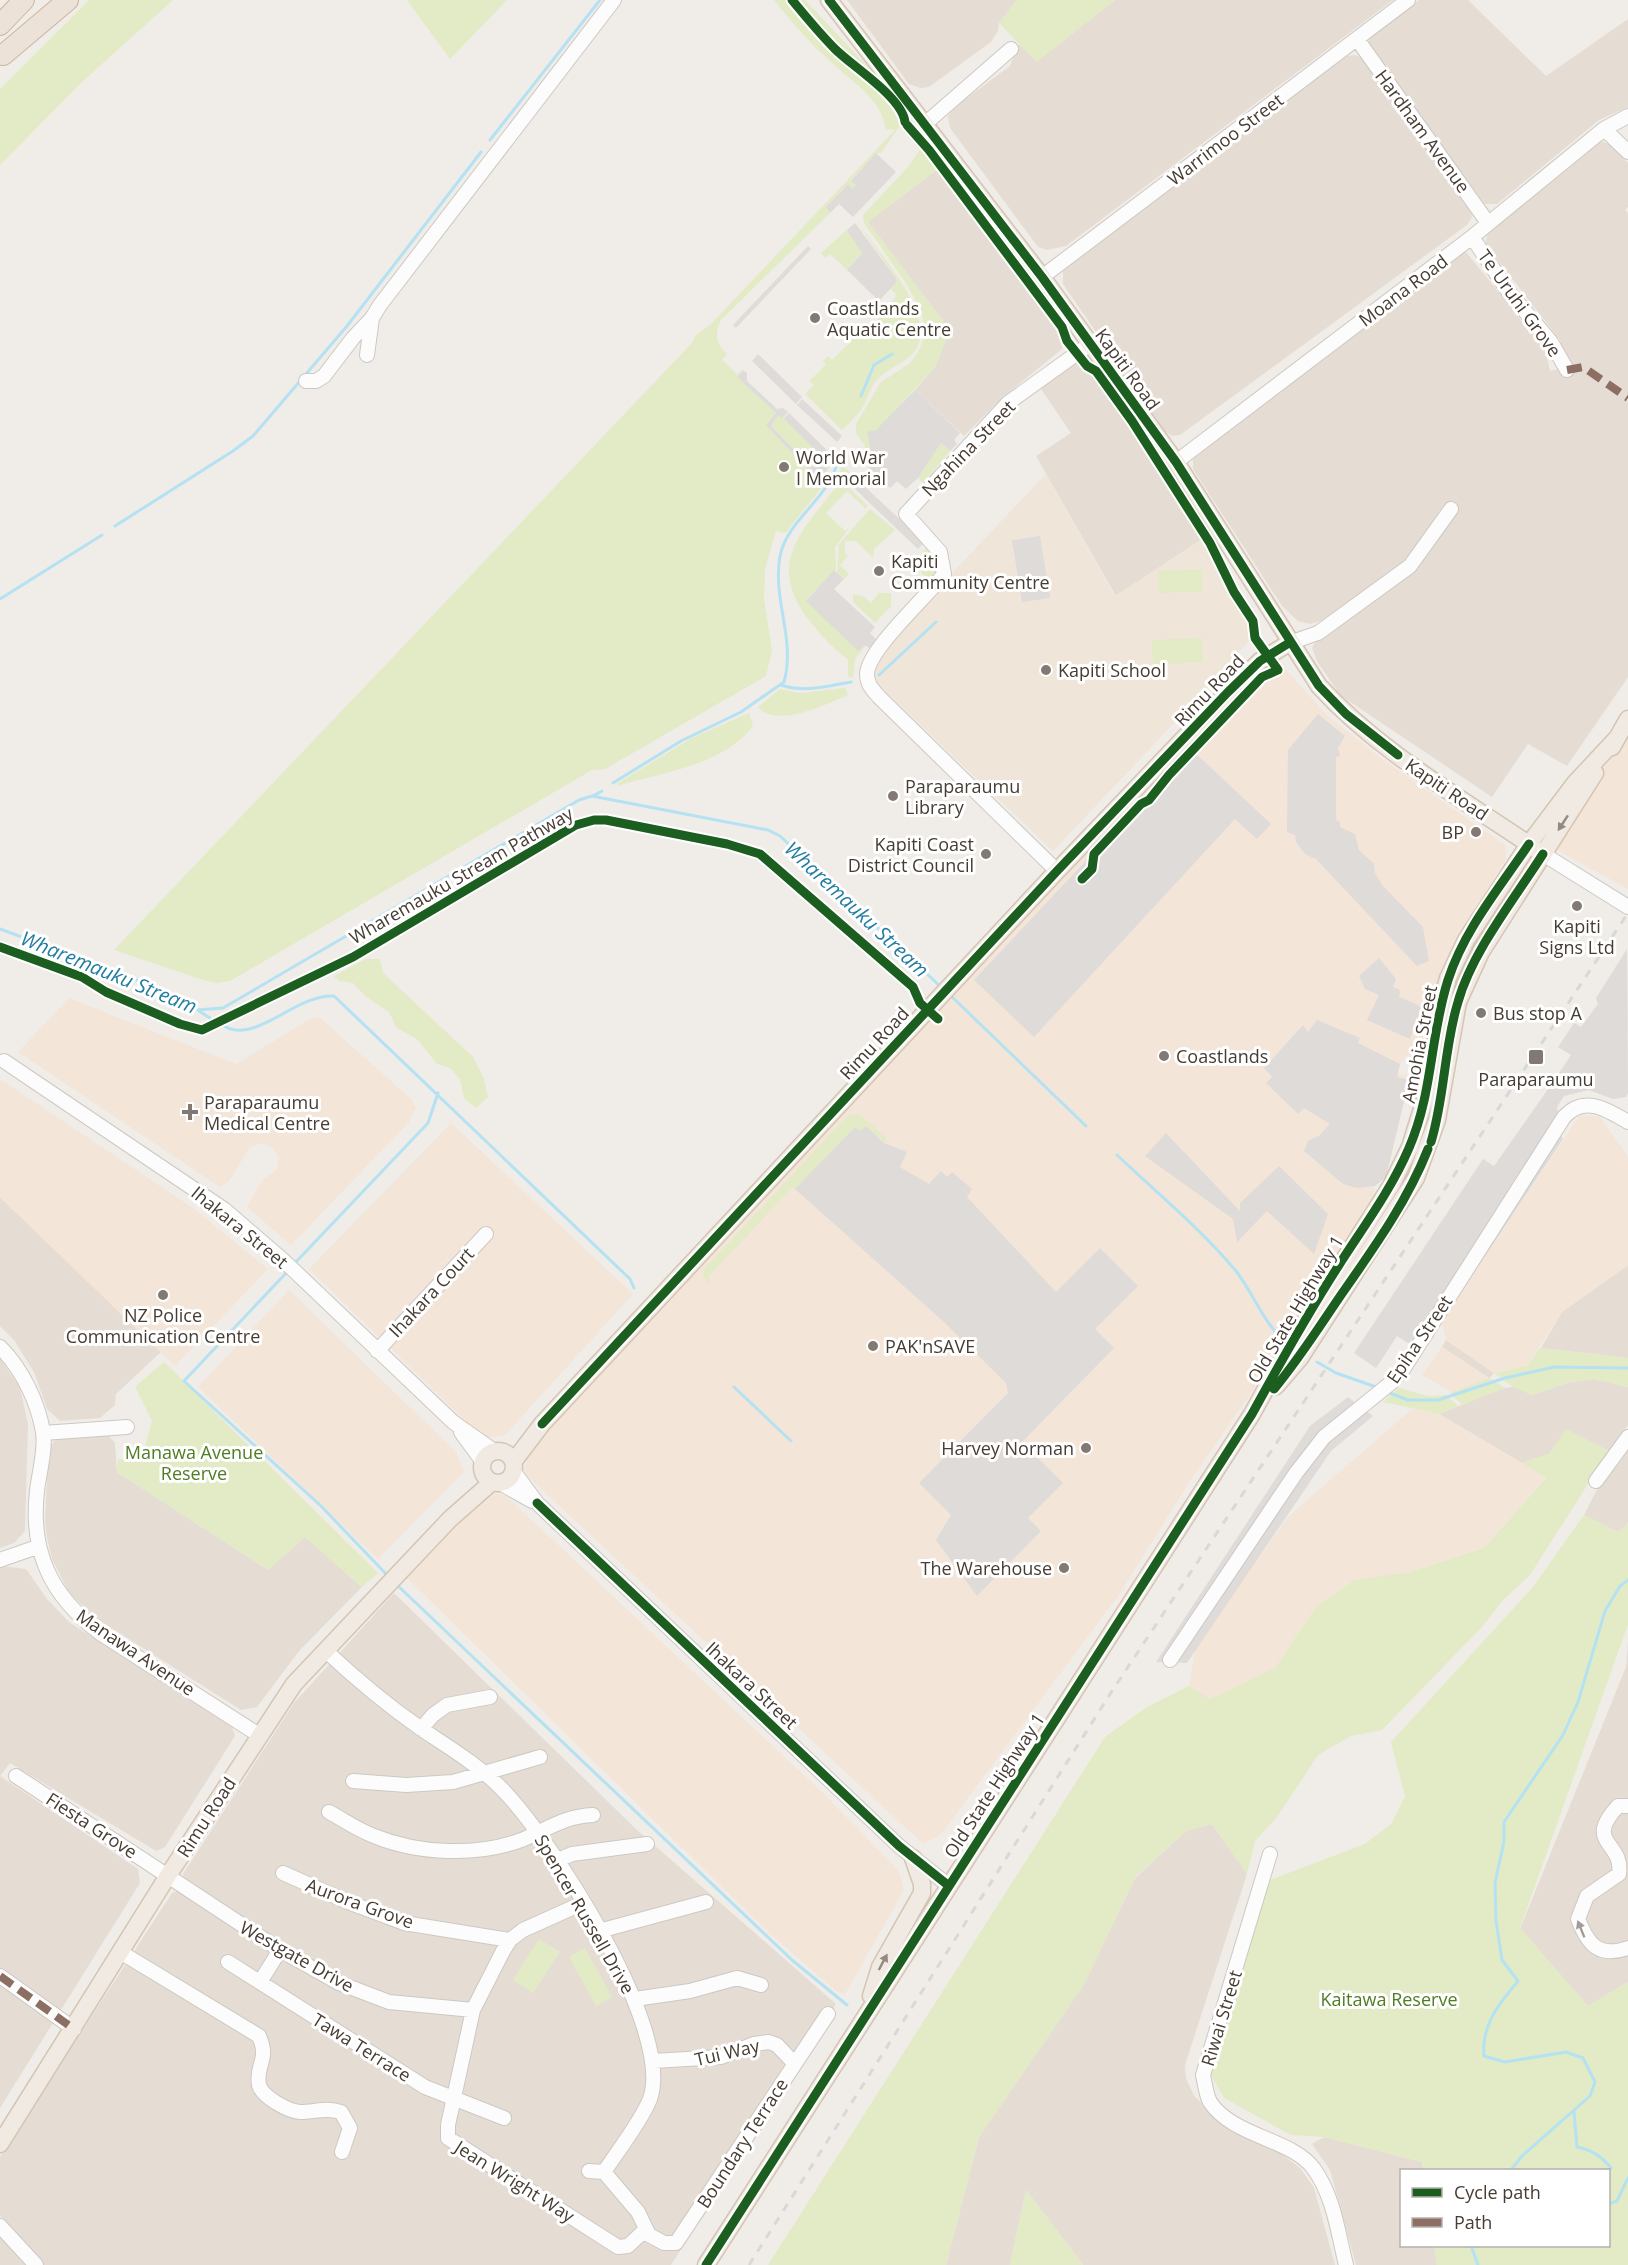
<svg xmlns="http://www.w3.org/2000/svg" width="1628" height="2265" font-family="'Open Sans',sans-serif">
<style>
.residential{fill:#e5ddd4}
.commercial{fill:#f4e5d9}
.education{fill:#efe5d9}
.green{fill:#e2ebc5}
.parking{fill:#dfdbd8}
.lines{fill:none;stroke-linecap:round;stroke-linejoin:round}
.stream{stroke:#b4e2f2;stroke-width:3}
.minor-casing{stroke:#ccc8c3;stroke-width:16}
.major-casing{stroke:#d4c5b3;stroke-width:19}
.highway-casing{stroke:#cab5a0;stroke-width:22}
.minor{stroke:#fdfcfc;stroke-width:14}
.major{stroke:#f1eae2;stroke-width:16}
.highway{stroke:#ece2d8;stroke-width:20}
.rail{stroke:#d8d8d7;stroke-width:3;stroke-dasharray:8 8;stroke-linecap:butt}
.quiet{stroke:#8d6e63;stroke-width:8;stroke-dasharray:15 8;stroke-linecap:butt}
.cycleway-casing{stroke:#fff;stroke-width:13}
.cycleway{stroke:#1b5e20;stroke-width:9}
.oneway{fill:#938a82}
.oneway2{fill:#a29c98}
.poi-dot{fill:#827a72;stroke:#fff;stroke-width:2}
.labels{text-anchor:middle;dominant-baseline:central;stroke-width:6;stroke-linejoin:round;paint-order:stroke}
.street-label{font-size:18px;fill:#463c33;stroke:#fff}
.poi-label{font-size:18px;fill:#463c33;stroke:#fff;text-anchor:start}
.park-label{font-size:18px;fill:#517c22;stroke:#fff}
.water-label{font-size:20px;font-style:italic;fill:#217da1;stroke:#fff}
</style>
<rect width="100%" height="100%" fill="#f0ece8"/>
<path class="residential" d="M847,0H1017L999,23L998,31L991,42L929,87L920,88L909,84Z
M1115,0H1393L1066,246L1047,250L1038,247L950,128L948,116L957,105L1010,66L1019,44L1037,61Z
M1419,0H1468L1546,76L1628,19V107L1599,120L1497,204H1485L1368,47L1370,34Z
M1356,55L1362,58L1470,209L1472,217L1467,225L1180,435L1172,436L1164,431L1063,284V267L1347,56Z
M1600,141L1609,144L1628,163V207L1625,210L1628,213V677L1567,766L1528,744L1492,797L1340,695L1317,661L1312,648L1316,640L1413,572L1451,503L1443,506L1423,537L1396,570L1320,621L1310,624L1298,621L1282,606L1193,469V460L1195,455L1457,252H1466L1545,349L1550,371L1559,369L1565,357L1560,340L1485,244L1488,233L1592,145Z
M939,168L1063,336L1062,349L1003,397L964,436L915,390L935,367L947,337L952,333L868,222Z
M1078,360L1088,366L1202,539L1116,596L1036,456L1071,433L1039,386Z
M0,1197L161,1352L116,1394L115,1405L100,1418L60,1421L47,1409L34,1372L14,1340L0,1326Z
M1628,1265V1358L1541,1348L1562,1312Z
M1446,1340L1494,1373L1489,1378L1442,1347Z
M0,1358L20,1388L28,1424L25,1531L14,1543L0,1548Z
M1594,1379L1628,1387V1425L1609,1451L1566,1430L1549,1454L1522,1463L1439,1414L1501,1389L1516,1386L1532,1395L1570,1382Z
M100,1434L109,1436L115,1443L117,1472L268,1570L305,1537L362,1587L299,1651L257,1707L241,1710L97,1619L70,1594L52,1559L47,1537L45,1521L48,1456L50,1447L59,1435Z
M1628,1447V1523L1618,1532L1584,1515L1596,1491Z
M2,1566L26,1569L47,1599L69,1622L232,1727L235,1736L165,1847L156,1851L10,1763L0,1776L138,1869L140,1883L0,2108V1567Z
M394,1593L637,1830L836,2004L671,2265H44L0,2216V2157L172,1893L180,1890L184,1883L183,1874L294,1703Z
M1628,1641V1982L1588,2006L1520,1929L1626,1667Z
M1212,1824L1247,1874L1185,2065L1186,2078L1194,2096L1229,2128L1283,2155L1300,2168L1314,2188L1335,2265H1083L1026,2190L1010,2265H946L979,2137L1083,1986L1135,1878L1186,1831Z
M1324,2137L1422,2162L1423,2170H1402V2246H1434L1437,2265H1356L1330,2170L1312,2144Z
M0,2232L28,2265H0Z"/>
<path class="commercial" d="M1272,660L1286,670L1328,716L1378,756L1506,846V859L1456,942L1429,1001L1421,1058L1407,1055L1400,1064L1398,1073L1410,1076L1386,1177L1375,1186L1372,1199L1355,1230L1274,1360L1188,1484L1121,1592L941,1834L923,1844L524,1473L529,1450L1242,682Z
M1628,731V889L1557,850L1556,839Z
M69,998L236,1064L312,1018L319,1017L411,1099L416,1108L409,1122L291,1245L247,1207L262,1181L277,1169L279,1158L273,1148L262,1143L250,1147L229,1181L220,1187L18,1052Z
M0,1079L193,1208L268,1269L175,1366L0,1197Z
M1580,1115L1600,1117L1628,1157V1265L1562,1312L1527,1366L1494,1373L1446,1340L1442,1321Z
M451,1123L633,1294L505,1435L483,1438L309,1269Z
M289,1290L456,1452L464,1472L378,1559L198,1387Z
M1442,1347L1489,1378L1452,1392L1422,1375Z
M1412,1409L1439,1414L1546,1477L1484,1548L1410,1572L1354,1580L1315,1608L1275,1668L1210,1699L1189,1686L1196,1644L1289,1516Z
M493,1493L506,1496L823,1793L899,1871L904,1890L845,1994L837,1992L769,1933L407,1578L487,1494Z"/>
<path class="education" d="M1046,474L1115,596L1202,539L1252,616L1254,635L1211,684L1053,851L870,677L868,662Z"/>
<path class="green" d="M89,0H173L82,82L0,165V89Z
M407,0H507L450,59Z
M774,0H788L837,54L877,85L903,121L881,153H877L851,180L856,185L853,189L848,184L826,207L830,213L721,320C714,333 716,345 727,354L722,360L737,374L742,369L737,377L776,413L766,425L821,478L834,457L850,472L845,480L846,485L867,505L866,509L847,491L826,513L845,531L850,527L835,547L836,569L806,600L866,645L855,659L853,678L848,676V659C835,651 822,636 812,624C764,566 800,532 839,484L837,482L841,468L833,463C825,469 826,480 821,488C810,504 797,516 786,533L776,531L765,569L764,598L772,651L766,676L605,769L592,770L230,981L216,983L203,980L114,950L692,343L695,336L710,325L895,130L886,129C880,97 853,83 831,62C810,43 791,22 774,0Z
M795,0H805L880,80C845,64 819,29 795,0Z
M1017,0H1115L1037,62L999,23Z
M920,149L927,152L939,168L868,222L952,333L947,337L935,367L878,429L867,433L870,447L867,460L874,462L869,468L865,464V446L856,433V424L881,382L909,364L918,353L926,332L921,310L906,283L864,223L863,215L909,166Z
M856,221C876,248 938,317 916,349C906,364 887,368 876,381C869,389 868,400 861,410C856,417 849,423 842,430L805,394L814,385L809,381L826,365L823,361L828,356L832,360L867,326L870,329L897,295L891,289L895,284V276Z
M847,230L863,251L847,270L830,254L825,258L821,253Z
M788,412L784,419L826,460L823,466H810L771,426L778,415L781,417Z
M941,443L950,451L923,483L918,478Z
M870,509L895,530L874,549L873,558L856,541H845V553L848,556L840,565L849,574L844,579L837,572L839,544Z
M928,546C937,556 939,570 932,581L921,573L920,555Z
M1202,569L1203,591L1159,593L1158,571Z
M879,593H891V606L875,623L853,602V595L863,596L871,603Z
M1202,638L1203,662L1153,665L1152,640Z
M845,688L848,695C826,704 777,729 758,707L780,689L799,693Z
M749,713L753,726C722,766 663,772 617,786L618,783L692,738Z
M366,959H380L383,973L473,1057L484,1079L488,1097L476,1108L464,1098L460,1079L450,1068L437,1064L418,1040L396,1027L389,1012L365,996L353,983L339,981L334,976Z
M852,1114L860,1115L886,1137V1141L884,1142L866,1126L860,1131L855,1127L795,1189L793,1187L709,1276V1284L703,1275L705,1268L847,1116Z
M1540,1348L1628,1358V1387L1593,1379L1570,1382L1532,1395L1513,1387L1494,1373L1527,1366Z
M164,1362L378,1573L362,1587L305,1537L268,1570L117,1472L118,1459H142L152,1421L135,1387Z
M1489,1378L1505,1388L1462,1405L1450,1393Z
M1399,1388L1428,1396L1446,1395L1458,1406L1439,1414L1383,1402Z
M1566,1429L1609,1451L1530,1575L1502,1601L1482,1627L1382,1730L1351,1736L1318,1755L1277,1817L1255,1841L1247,1874L1212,1824L1186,1831L1136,1876L1083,1986L979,2137L946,2265H768L1105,1737L1147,1707L1189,1686L1210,1699L1275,1668L1315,1608L1354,1580L1410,1572L1484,1548L1546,1478L1522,1463L1549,1454Z
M1584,1515L1618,1532L1628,1523V1624L1520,1928L1588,2006L1628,1982V2265H1437L1434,2246H1608V2170H1423L1422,2162L1324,2137L1291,2135L1224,2098L1210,2073L1270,1880L1365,1844L1391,1824L1405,1796L1391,1742L1533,1587Z
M539,1939L560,1952L533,1993L513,1980Z
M585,1948L612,1997L596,2006L569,1957Z
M1026,2190L1083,2265H1010Z"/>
<path class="parking" d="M876,153L896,172L853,217L839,204L830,213L826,207L848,184L853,189L856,185L851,181Z
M855,223L896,278L895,284L879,301L847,270L862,253L847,230Z
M808,246L811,249L736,328L733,325Z
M758,354L802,397L796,404L752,361Z
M743,370L747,373V381L777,409L783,408L788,412L781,418L778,415L771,426L810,466L822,467L826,460L784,419L789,413L834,457L821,478L813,475L766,425L776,413L737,377Z
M915,390L960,433L954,440L957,444L950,451L941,443L918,478L906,489L897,481L890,488L869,468L874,462L867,461L870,447L867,432L876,430Z
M802,399L842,436L837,442L797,405Z
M861,483L924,542L918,549L855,489Z
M1040,536L1050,598L1022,602L1012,540Z
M834,570L844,579L834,589L875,627L870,633L877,640L869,648L865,645L858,651L806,601Z
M1318,714L1345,736L1338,748L1340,756L1336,757V820L1340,822V827L1355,834L1359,850L1374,864L1375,873L1383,886L1423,927L1429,961L1417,966L1316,859L1305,854L1296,842L1295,835L1287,832L1288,750Z
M1191,749L1271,824L1257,839L1235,819L1034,1037L974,980Z
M1627,949L1628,1093L1626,1097L1613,1099L1589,1090L1564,1096L1557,1107L1558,1113L1564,1117L1560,1134L1563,1139L1442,1321H1438L1416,1348L1397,1336L1376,1368L1354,1353L1483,1159L1494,1166L1553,1082L1571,1055L1558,1047L1574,1023L1581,1027L1598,1004L1596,998Z
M1379,958L1396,979L1393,987L1400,990L1399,997L1423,1007L1410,1039L1367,1020L1379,995L1365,989L1359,976Z
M1317,1020L1360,1038L1358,1043L1400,1064L1397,1077L1409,1080L1386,1177L1375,1186L1357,1188L1343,1184L1304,1151L1308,1141L1320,1135L1330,1124L1304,1108L1298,1114L1266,1083L1272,1077L1264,1068L1303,1025L1308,1032Z
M866,1126L884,1143L907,1152L900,1167L929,1184L941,1171L947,1177L952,1172L972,1189L967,1197L1056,1292L1100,1248L1138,1286L1095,1329L1114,1348L1022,1442L1063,1483L1028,1518L1041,1531L977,1596L936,1540L951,1515L919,1483L1008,1393L1006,1383L944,1322L795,1189L855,1127L860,1131Z
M1166,1133L1240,1211V1203L1279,1166L1328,1214L1314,1254L1267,1211L1237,1242L1233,1219L1145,1156Z
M1348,1397L1373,1416L1331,1451L1187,1663L1156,1662L1310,1426Z"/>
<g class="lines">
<path class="stream" d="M490,140L600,0
M861,396L874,365L892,354
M115,526L233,451L253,436L347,326L481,152
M0,599L102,535
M879,675L936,622
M781,685C804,693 827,686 851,682
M613,783L681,741L741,712L784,682C796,639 772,599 780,556C787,521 825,501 836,467
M593,796L602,791
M0,929L168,992L197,1010L223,1008L579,800L592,796L768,830L780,836L942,988
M949,994L1086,1126
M199,1011L210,1018
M224,1026C256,1045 295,994 334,996L630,1279L634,1288
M1117,1155C1157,1193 1201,1229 1236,1271C1253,1293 1263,1321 1283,1340
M294,1264L428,1123L438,1093
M288,1271L184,1381L321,1506L389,1577
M1317,1362L1336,1373L1379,1388
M734,1387L791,1441
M1387,1392L1408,1400H1438L1505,1378L1554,1367L1628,1368
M396,1584L792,1960L847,2005
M1574,2112L1577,2147C1592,2150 1601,2156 1611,2168L1607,2170
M1511,2170L1522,2156L1590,2096L1595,2082L1583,2058L1566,2052L1505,2062L1484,2056C1481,2025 1499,2004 1518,1981L1502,1960L1496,1921L1495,1883L1504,1841V1822L1563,1735L1578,1702L1605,1611L1620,1586L1628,1580
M1608,2204L1617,2201L1628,2178
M1471,2246L1478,2265"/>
<g class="minor-casing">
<path id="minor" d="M1357,39L1488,223
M926,123L1011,49
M1604,129L1628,152
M1472,237L1508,291L1551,342L1567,370
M1042,277L1408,0
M367,355L372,318L380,305L614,0
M306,381H316L324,376L353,338L372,318
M1176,462L1472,237L1604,129L1628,116
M1289,643L1318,633L1410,566L1451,509
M1543,854L1628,907
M1057,871L880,698C873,690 867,685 867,674C868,649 927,597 944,574L940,552L906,514L1008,403L1090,344
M4,1061L225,1210L283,1260L453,1422L494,1451
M0,1347C22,1369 38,1402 43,1432C46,1449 39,1473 37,1491C30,1552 51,1596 100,1633L259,1735
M377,1351L486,1234
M461,1432L483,1462
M43,1433L127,1427
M514,1472L537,1503L899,1846L949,1886
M1596,1481L1628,1437
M500,1483L532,1501
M0,1560L37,1547
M326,1651C356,1679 387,1705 420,1728C448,1747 477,1764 501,1788C550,1837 675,2030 650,2099C642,2120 617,2152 604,2172L589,2171
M1170,1660L1296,1473L1324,1437L1392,1382L1404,1368L1564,1117C1584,1095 1606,1109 1628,1122
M421,1729L433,1715L447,1705L490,1697
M16,1776L280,1950L339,1983L389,2002L473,2010
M353,1781L406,1785L453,1782L540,1757
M1628,1806H1618C1583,1844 1624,1841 1619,1874L1587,1896L1578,1919C1588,1945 1599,1958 1628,1948
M329,1812C344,1820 358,1830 374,1836C418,1854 478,1857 524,1839C548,1829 565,1816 593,1815
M1270,1854L1203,2075C1205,2083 1206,2095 1210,2102C1233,2137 1293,2139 1314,2169C1334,2197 1338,2233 1346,2265
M558,1860L572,1854L647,1844
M283,1873L348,1902L404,1923L510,1940
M583,1903L523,1930L510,1940L503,1951L473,2010L448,2125V2138L618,2247L628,2246L646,2229
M599,1931L706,1902
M122,1953L259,2036C270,2061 255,2064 259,2085C262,2097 288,2111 300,2112C315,2112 327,2107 341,2112L350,2128L342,2152
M228,1962L425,2087L504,2118
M0,1976L74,2029
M260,1982L280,1950
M635,1999L690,1991L737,1978L761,1985
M653,2061L721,2057L754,2044L769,2042L777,2045L794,2063
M604,2172L638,2212L649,2235L664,2243H676L828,2014
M0,2226L36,2265"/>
</g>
<g class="major-casing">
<path id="major" d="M829,0L1042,277L1176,462L1319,686C1382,755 1467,801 1543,854
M1612,747L1628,719
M1276,1386L1300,1358L1416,1178L1437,1120L1458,1002L1481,952L1595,773
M482 1467a16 16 0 1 1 32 0a16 16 0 1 1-32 0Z
M514,1461L542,1424L1057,871L1228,692L1260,661L1289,643
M871,1996L880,1967L922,1893V1884L913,1858
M0,2144L169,1874L294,1684L450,1519L492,1482
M706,2265L1252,1414L1287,1350L1392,1184L1410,1147L1428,1089L1442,1001L1448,978L1466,940L1529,844L1575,783L1617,738"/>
</g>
<g class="highway-casing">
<path id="highway" d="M0,25L24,0
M3,55L68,0"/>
</g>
<use href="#minor" class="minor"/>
<use href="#major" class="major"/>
<use href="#highway" class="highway"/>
<path class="rail" d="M749,2265L1112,1691L1628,913"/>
<path class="quiet" d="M1567,370L1583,367L1628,398
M0,1976L74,2029"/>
<g class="cycleway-casing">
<path id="cycleway" d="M792,0C806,17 820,34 835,49C853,67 902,97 905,122
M829,0L1042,277L1176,462L1319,686L1346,714L1398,755
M907,125L929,150L1062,327L1067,341L1087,366L1096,371L1132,421L1210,543L1234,592L1253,621L1255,638L1278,670L1262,677L1169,775L1149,800L1141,804L1094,854L1092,869L1082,879
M0,947L82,977L106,992L180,1024L202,1030L353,957L576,825L594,820H606L727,844L760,854L913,987L920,1003L938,1019
M1431,1142C1445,1096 1444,1047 1458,1002C1472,952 1515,898 1543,854
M1274,1389C1299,1359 1319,1327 1341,1295C1373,1249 1407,1202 1428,1149
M542,1424L1057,871L1228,692L1260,661L1289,643
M537,1503L899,1846L949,1886
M706,2265L1252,1414C1280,1363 1308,1313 1339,1265C1364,1226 1391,1190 1409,1148C1433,1093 1430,1036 1448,980C1464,930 1500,887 1529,844"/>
</g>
<use href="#cycleway" class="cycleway"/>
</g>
<defs><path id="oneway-solid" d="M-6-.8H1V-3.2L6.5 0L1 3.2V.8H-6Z" transform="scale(1.5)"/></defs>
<g class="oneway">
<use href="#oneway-solid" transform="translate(1563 823) rotate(123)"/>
<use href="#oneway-solid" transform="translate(883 1962) rotate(-62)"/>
</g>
<use class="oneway2" href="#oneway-solid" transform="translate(1581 1929) rotate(-112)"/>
<g class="poi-dot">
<circle cx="815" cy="318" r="6"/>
<circle cx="784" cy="467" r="6"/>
<circle cx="879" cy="571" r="6"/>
<circle cx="1046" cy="670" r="6"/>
<circle cx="893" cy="796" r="6"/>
<circle cx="1476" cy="832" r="6"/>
<circle cx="986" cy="854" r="6"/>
<circle cx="1577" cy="906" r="6"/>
<circle cx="1481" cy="1013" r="6"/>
<circle cx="1164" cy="1056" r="6"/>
<rect x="1528" y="1049" width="16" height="16" rx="3"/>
<path d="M187 1103h6v6h6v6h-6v6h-6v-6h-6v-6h6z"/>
<circle cx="163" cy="1295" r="6"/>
<circle cx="873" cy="1346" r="6"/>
<circle cx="1086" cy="1448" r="6"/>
<circle cx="1064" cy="1568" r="6"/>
</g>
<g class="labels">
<g class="street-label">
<text transform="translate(1423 131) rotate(54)">Hardham Avenue</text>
<text transform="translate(1225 139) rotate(-37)">Warrimoo Street</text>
<text transform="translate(1403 290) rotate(-37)">Moana Road</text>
<text transform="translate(1520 303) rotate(54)">Te Uruhi Grove</text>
<text transform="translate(1128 369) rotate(54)">Kapiti Road</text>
<text transform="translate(968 448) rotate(-46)">Ngahina Street</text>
<text transform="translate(1209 690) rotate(-46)">Rimu Road</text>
<text transform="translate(1447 789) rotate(34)">Kapiti Road</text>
<text transform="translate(461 875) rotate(-30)">Wharemauku Stream Pathway</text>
<text transform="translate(874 1043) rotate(-47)">Rimu Road</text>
<text transform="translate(1419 1044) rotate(-79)">Amohia Street</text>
<text transform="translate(240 1227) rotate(39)">Ihakara Street</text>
<text transform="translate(431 1292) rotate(-47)">Ihakara Court</text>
<text transform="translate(1295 1309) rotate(-59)">Old State Highway 1</text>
<text transform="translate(1419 1339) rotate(-56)">Epiha Street</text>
<text transform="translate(136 1652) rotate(34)">Manawa Avenue</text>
<text transform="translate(752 1685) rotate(43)">Ihakara Street</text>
<text transform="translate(994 1785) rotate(-57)">Old State Highway 1</text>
<text transform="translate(206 1817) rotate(-57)">Rimu Road</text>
<text transform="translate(92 1825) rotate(33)">Fiesta Grove</text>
<text transform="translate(360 1903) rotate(20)">Aurora Grove</text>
<text transform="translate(585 1914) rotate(60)">Spencer Russell Drive</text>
<text transform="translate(297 1956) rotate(29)">Westgate Drive</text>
<text transform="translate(1221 2018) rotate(-73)">Riwai Street</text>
<text transform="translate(362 2047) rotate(32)">Tawa Terrace</text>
<text transform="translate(727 2052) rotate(-13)">Tui Way</text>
<text transform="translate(742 2143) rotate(-57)">Boundary Terrace</text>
<text transform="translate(515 2181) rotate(32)">Jean Wright Way</text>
</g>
<g class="poi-label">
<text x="827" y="308">Coastlands<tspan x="827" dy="21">Aquatic Centre</tspan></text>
<text x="796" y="457">World War<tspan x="796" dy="21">I Memorial</tspan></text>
<text x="891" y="561">Kapiti<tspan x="891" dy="21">Community Centre</tspan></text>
<text x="1058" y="670">Kapiti School</text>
<text x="905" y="786">Paraparaumu<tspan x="905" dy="21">Library</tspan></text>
<text x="1464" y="832" text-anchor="end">BP</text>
<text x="974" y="844" text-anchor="end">Kapiti Coast<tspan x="974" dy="21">District Council</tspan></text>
<text x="1577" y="926" text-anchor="middle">Kapiti<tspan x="1577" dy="21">Signs Ltd</tspan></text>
<text x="1493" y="1013">Bus stop A</text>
<text x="1176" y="1056">Coastlands</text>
<text x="1536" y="1079" text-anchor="middle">Paraparaumu</text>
<text x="204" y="1102">Paraparaumu<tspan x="204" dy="21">Medical Centre</tspan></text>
<text x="163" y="1315" text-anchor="middle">NZ Police<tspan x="163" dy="21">Communication Centre</tspan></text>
<text x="885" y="1346">PAK'nSAVE</text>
<text x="1074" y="1448" text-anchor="end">Harvey Norman</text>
<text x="1052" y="1568" text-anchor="end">The Warehouse</text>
</g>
<g class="park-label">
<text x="194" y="1452">Manawa Avenue<tspan x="194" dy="21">Reserve</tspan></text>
<text x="1389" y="1999">Kaitawa Reserve</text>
</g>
<g class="water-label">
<text transform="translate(857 909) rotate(43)">Wharemauku Stream</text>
<text transform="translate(109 972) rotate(22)">Wharemauku Stream</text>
</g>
</g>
<rect x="1400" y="2169" width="210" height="78" fill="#ffffff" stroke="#b5b1ad" stroke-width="1.5"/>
<rect x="1412" y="2188" width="30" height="9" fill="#1b5e20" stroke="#b5b1ad" stroke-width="1.5"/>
<text x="1454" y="2199" font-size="18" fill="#463c33">Cycle path</text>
<rect x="1412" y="2218" width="30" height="9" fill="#8d6e63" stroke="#b5b1ad" stroke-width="1.5"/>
<text x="1454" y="2229" font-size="18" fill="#463c33">Path</text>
</svg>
